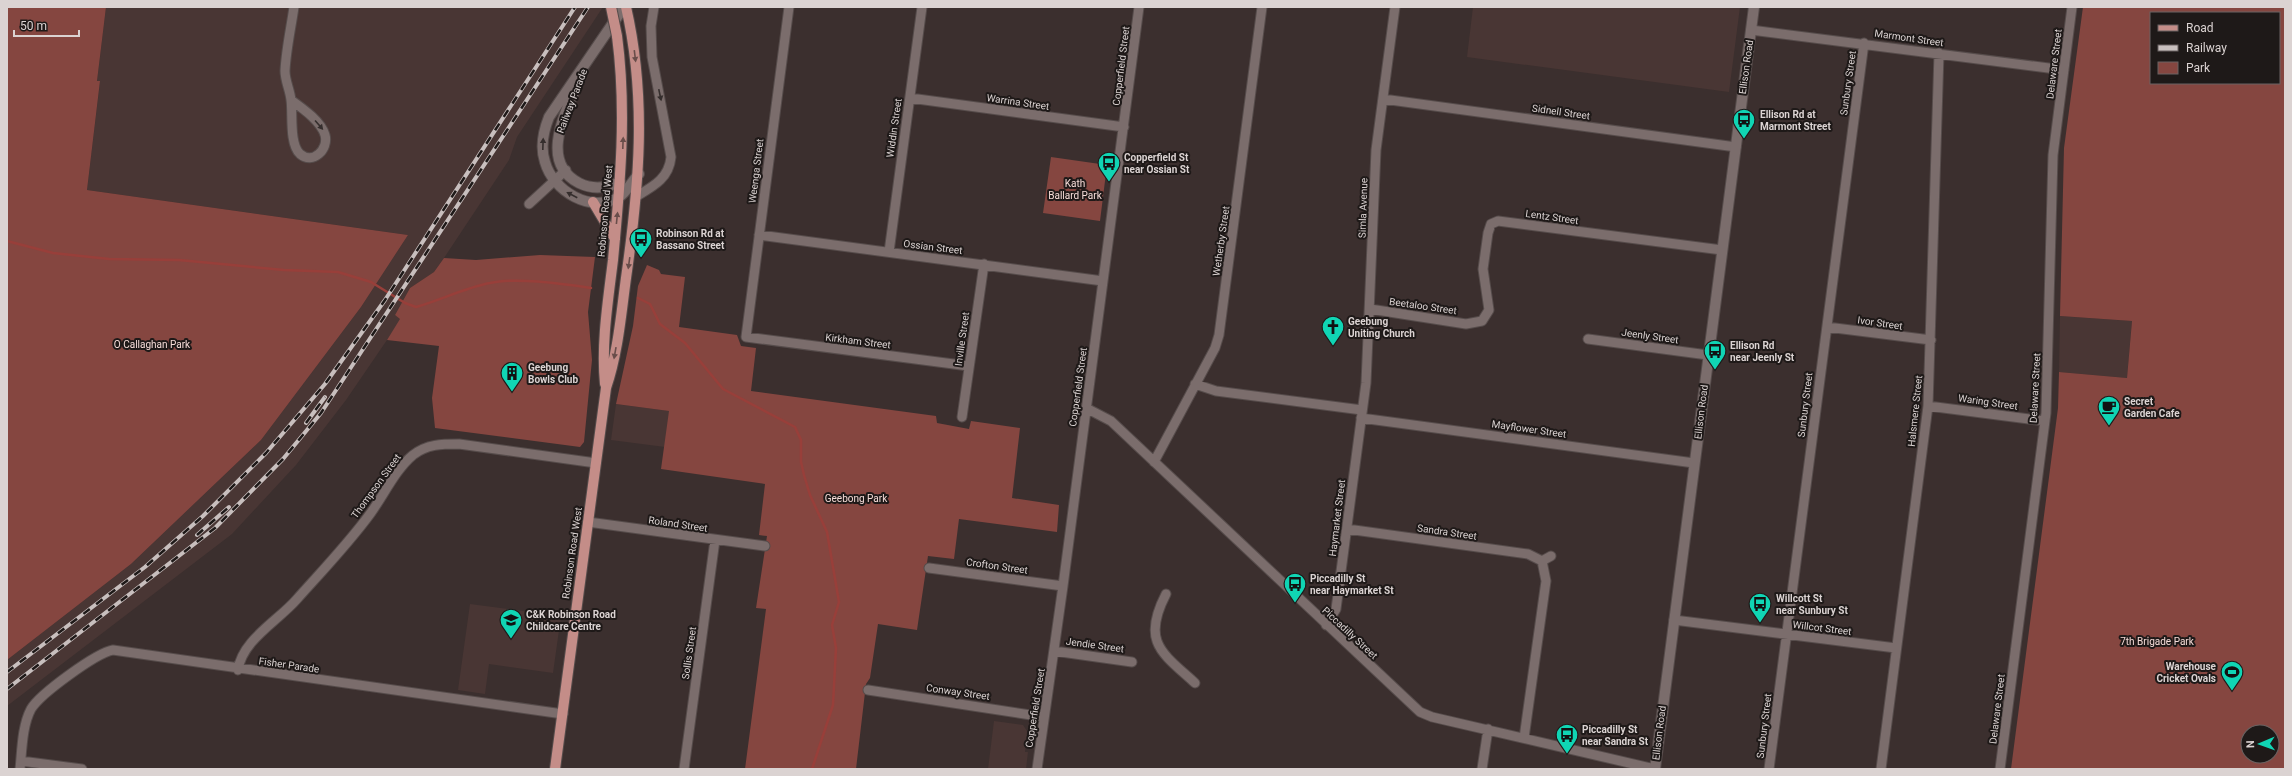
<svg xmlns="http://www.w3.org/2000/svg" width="2292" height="776" font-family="Roboto,sans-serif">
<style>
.built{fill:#493634}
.green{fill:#854640;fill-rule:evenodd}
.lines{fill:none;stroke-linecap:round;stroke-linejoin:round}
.stream{stroke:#983f3a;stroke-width:2.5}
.street-casing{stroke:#564c4b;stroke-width:11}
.secondary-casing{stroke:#564c4b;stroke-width:12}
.primary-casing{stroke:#564c4b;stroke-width:12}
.street{stroke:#7b6d6c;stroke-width:9}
.secondary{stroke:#7b6d6c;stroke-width:10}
.primary{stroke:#c48d88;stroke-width:10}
.rail-casing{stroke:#c8bfbe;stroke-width:4}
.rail{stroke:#1e1918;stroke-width:2.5;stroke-dasharray:8;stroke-linecap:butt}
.primary-bridge-casing{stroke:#564c4b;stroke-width:12;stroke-linecap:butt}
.primary-bridge{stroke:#c48d88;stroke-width:10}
.oneway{fill:#694d4a}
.oneway2{fill:#352e2d}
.labels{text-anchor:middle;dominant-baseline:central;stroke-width:4;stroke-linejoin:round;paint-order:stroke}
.street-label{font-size:10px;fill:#dbd3d2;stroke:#1e1918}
.poi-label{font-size:10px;font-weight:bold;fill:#dbd3d2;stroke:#1e1918;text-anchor:start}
.park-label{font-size:10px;fill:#f6dcd8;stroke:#1e1918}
</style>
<rect width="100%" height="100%" fill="#3b2f2e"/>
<path class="built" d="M106,7H603L517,137L509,160L444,258L434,272L410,288L395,315L401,319L387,340L346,400L296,465L232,534L7,706V660L131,564L261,440L361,307L408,235L87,190L100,82L97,81Z
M1473,7H1740L1729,92L1467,57Z
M2060,316L2132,321L2127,378L2059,372Z
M616,404L670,411L665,447L611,440Z
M470,604L561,616L553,673L489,664L485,694L458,690Z
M994,721L1023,725L1027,731L1025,752H1028L1026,769H988Z"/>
<path class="green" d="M7,7H106L97,81H100L87,190L408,235L361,307L261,440L131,564L7,660Z
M2083,7H2285V769H2011L2058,408L2059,372L2127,378L2132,321L2060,316L2064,148ZM2151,13H2279V83H2151ZM2248,732H2272V756H2248Z
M1051,157L1107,165L1100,221L1043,213Z
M540,255L595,257L588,312L592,360L584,442L580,447L435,428L432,398L439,346L387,340L400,319L395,315L410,288L434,272L444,258L476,260Z
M647,265L659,270L661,274L685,277L679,327L737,335L741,346L756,348L751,391L936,416L937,423L969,429L971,421L1020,428L1012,498L1059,505L1057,532L959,519L954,559L928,556L917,630L878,624L870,678L866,684L856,769H745L766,609L756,608L767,536L759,535L765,484L661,469L669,411L616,404L633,326L638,286Z"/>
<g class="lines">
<path class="stream" d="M7,241L53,253L109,259L179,260L284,270L338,272L371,282L405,303L416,307C441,300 464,288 490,283C517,277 563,284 591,288
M638,298L650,304L660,324L685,343L723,389L795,427L801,440V462L804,475L810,495L827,532L839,602L832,625L836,648L833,705L812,769"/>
<g class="street-casing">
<path id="street" d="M789,7L746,337L969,366
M1751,30L2064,70
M910,98L1124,127
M1383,99L1736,147
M291,100C302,108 321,121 325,135C329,149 313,165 300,154C289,144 293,113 291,100C290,90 285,81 285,71C286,50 291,28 294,7
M637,196C654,186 669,178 671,157L652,57L651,26L654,7
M529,204L566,170
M759,235L1103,281
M889,252L922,7
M1370,309L1466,324L1482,321L1489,310L1483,269L1488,233L1491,224L1498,221L1722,250
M1827,327L1931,340
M1588,339L1708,355
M1195,384L1216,391L1362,410
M1928,406L2045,421
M1086,408L1111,421L1420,712L1432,717L1655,769
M962,417L984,264
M1361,418L1694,463
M1154,462L1215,348L1219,335L1262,7
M588,522L765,546
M1347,529L1528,554L1542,561L1546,581L1524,738
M1542,561L1551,556
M929,568L1063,586
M1166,594C1141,642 1162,653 1195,683
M1674,620L1896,648
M1326,625L1336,609L1366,383L1376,150L1395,7
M1054,651L1132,662
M238,670C242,640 278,621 297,599C322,571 348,544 370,514C384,495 395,470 413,455C427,444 442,444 459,444L596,463
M868,690L1044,717
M21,761L82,769
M20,769C22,750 22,726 31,709C40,694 96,653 113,650L563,714
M684,769L715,540
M1037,769L1063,586L1139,7
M1482,769L1488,729
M1769,769L1864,43
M1881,769L1928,406L1939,53
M2000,769L2046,413L2053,155L2072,7"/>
</g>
<g class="secondary-casing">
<path id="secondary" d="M624,7L549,117C543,132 540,147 545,162C553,191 591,214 619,197C627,192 632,181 639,174
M581,76C569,106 536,161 579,183C593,190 607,188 620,182
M1655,769L1754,7"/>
</g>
<g class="primary-casing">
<path id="primary" d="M593,202L615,239
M605,384C601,344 608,301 613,260C620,185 627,112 617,36
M555,769L606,388C618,353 621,315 626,278C639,187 647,98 626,7"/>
</g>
<use href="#street" class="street"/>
<use href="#secondary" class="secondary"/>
<use href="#primary" class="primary"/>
<g class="rail-casing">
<path id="rail" d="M306,423L325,397
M197,535L229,507
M7,672L145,567L203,516L266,453L325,384L385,300L575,7
M7,689L215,528L283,459L321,413L588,7"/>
</g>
<use href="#rail" class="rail"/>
<g class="primary-bridge-casing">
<path id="primary-bridge" d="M611,7L617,36"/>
</g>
<use href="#primary-bridge" class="primary-bridge"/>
</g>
<defs><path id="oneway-solid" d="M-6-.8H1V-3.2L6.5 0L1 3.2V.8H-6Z"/></defs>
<g class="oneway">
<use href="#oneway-solid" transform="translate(635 56) rotate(83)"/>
<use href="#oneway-solid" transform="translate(623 143) rotate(-88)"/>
<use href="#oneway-solid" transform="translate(617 218) rotate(-84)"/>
<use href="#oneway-solid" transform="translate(629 263) rotate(98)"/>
<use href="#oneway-solid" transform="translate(615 353) rotate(100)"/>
</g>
<g class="oneway2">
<use href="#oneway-solid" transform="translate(660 95) rotate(78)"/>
<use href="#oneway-solid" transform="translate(319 125) rotate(49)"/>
<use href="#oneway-solid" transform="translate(543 144) rotate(-88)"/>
<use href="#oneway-solid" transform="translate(572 195) rotate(-152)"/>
</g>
<defs>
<g id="bus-pin" transform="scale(1.15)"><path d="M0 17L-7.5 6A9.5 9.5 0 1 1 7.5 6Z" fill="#10d5b4" stroke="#1e1918"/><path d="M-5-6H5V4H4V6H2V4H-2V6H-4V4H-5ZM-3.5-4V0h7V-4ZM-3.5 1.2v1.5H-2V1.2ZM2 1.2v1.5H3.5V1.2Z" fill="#111"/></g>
<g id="church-pin" transform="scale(1.15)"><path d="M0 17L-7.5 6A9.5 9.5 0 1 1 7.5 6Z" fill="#10d5b4" stroke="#1e1918"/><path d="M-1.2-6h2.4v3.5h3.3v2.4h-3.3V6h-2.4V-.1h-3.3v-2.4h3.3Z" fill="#111"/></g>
<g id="building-pin" transform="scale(1.15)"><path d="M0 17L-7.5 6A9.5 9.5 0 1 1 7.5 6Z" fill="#10d5b4" stroke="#1e1918"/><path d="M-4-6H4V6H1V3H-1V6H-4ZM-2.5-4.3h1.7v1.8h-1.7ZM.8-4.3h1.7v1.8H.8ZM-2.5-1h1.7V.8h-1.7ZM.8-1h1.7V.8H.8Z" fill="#111"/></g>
<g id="cafe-pin" transform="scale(1.15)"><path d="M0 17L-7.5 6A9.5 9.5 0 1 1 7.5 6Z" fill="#10d5b4" stroke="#1e1918"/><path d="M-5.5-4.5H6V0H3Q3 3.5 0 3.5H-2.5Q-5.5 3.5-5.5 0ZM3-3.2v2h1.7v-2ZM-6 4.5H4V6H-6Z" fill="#111"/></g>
<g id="school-pin" transform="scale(1.15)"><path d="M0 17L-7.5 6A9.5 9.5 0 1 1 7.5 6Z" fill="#10d5b4" stroke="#1e1918"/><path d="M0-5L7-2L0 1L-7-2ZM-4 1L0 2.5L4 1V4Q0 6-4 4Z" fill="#111"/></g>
<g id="stadium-pin" transform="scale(1.15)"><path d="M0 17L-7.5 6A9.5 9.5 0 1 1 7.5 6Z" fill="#10d5b4" stroke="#1e1918"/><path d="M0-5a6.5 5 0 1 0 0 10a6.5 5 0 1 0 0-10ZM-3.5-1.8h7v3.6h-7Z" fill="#111"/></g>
</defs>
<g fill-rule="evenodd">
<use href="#bus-pin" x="1744" y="120"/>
<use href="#bus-pin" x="1109" y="163"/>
<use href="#bus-pin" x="641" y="239"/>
<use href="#church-pin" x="1333" y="327"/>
<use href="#bus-pin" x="1715" y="351"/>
<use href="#building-pin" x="512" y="373"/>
<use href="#cafe-pin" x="2109" y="407"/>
<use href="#bus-pin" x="1295" y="584"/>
<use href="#bus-pin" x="1760" y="604"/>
<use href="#school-pin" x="511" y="620"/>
<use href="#stadium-pin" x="2232" y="672"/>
<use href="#bus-pin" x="1567" y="735"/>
</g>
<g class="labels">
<g class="street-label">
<text transform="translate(1909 38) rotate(8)">Marmont Street</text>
<text transform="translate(2054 64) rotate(-83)">Delaware Street</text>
<text transform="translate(1121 66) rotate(-83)">Copperfield Street</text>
<text transform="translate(1746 67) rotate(-82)">Ellison Road</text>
<text transform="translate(1848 83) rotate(-82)">Sunbury Street</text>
<text transform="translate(572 101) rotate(-69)">Railway Parade</text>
<text transform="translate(1018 102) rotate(8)">Warrina Street</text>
<text transform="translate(1561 112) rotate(8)">Sidnell Street</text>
<text transform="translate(894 128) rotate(-82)">Widdin Street</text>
<text transform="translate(756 171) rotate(-83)">Weenga Street</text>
<text transform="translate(1363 208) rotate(-88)">Simla Avenue</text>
<text transform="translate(605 211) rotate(-85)">Robinson Road West</text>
<text transform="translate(1552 217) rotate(8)">Lentz Street</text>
<text transform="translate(1221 241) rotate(-82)">Wetherby Street</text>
<text transform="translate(933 247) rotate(7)">Ossian Street</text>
<text transform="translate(1423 306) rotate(8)">Beetaloo Street</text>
<text transform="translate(1880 323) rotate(8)">Ivor Street</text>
<text transform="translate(1650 336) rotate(8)">Jeenly Street</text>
<text transform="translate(962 339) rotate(-82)">Inville Street</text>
<text transform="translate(858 341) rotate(7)">Kirkham Street</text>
<text transform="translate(1078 387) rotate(-82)">Copperfield Street</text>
<text transform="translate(2035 388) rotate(-87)">Delaware Street</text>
<text transform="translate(1988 402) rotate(8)">Waring Street</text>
<text transform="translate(1805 405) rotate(-83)">Sunbury Street</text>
<text transform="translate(1915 411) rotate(-84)">Halsmere Street</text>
<text transform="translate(1701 412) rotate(-83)">Ellison Road</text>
<text transform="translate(1529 429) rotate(8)">Mayflower Street</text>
<text transform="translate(376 486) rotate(-54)">Thompson Street</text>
<text transform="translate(1337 518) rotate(-83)">Haymarket Street</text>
<text transform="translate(678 524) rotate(8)">Roland Street</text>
<text transform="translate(1447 532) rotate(8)">Sandra Street</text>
<text transform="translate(572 553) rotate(-82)">Robinson Road West</text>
<text transform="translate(997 566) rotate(8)">Crofton Street</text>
<text transform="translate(1822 628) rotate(7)">Willcot Street</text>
<text transform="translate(1350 633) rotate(43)">Piccadilly Street</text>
<text transform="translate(1095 645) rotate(8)">Jendie Street</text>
<text transform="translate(689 653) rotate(-82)">Sollis Street</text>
<text transform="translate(289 665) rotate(8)">Fisher Parade</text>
<text transform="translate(958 692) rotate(8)">Conway Street</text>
<text transform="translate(1035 708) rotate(-81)">Copperfield Street</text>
<text transform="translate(1997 709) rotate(-83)">Delaware Street</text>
<text transform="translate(1764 726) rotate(-83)">Sunbury Street</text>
<text transform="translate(1659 733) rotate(-83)">Ellison Road</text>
</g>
<g class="poi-label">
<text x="1760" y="114">Ellison Rd at<tspan x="1760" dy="12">Marmont Street</tspan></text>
<text x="1124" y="157">Copperfield St<tspan x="1124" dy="12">near Ossian St</tspan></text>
<text x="656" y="233">Robinson Rd at<tspan x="656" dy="12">Bassano Street</tspan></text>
<text x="1348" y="321">Geebung<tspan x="1348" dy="12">Uniting Church</tspan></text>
<text x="1730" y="345">Ellison Rd<tspan x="1730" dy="12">near Jeenly St</tspan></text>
<text x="528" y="367">Geebung<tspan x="528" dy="12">Bowls Club</tspan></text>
<text x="2124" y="401">Secret<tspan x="2124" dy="12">Garden Cafe</tspan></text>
<text x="1310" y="578">Piccadilly St<tspan x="1310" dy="12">near Haymarket St</tspan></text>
<text x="1776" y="598">Willcott St<tspan x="1776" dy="12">near Sunbury St</tspan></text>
<text x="526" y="614">C&amp;K Robinson Road<tspan x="526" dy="12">Childcare Centre</tspan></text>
<text x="2216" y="666" text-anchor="end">Warehouse<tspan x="2216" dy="12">Cricket Ovals</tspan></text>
<text x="1582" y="729">Piccadilly St<tspan x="1582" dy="12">near Sandra St</tspan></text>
</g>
<g class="park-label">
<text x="1075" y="183">Kath<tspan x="1075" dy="12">Ballard Park</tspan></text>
<text x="152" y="344">O Callaghan Park</text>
<text x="856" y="498">Geebong Park</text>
<text x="2157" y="641">7th Brigade Park</text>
</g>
</g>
<rect width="2292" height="776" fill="none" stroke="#dbd3d2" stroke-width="16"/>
<rect x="2150" y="12" width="130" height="72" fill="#1e1918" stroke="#6a6362"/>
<rect x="2158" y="25" width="20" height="6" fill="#c48d88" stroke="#6a6362"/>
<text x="2186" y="32" font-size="12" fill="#dbd3d2">Road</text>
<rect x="2158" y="45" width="20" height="6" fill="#c8bfbe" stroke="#6a6362"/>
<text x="2186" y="52" font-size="12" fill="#dbd3d2">Railway</text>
<rect x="2158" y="62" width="20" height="12" fill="#854640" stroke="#6a6362"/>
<text x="2186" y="72" font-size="12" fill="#dbd3d2">Park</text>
<g transform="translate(2260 744) rotate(268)"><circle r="19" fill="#1e1918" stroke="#6a6362"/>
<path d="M0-3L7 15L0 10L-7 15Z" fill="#10d5b4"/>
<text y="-6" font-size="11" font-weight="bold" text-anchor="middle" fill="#dbd3d2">N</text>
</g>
<path d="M14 30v6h65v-6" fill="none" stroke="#dbd3d2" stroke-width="2"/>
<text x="20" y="30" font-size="12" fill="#dbd3d2" stroke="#1e1918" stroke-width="3" paint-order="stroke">50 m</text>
</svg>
